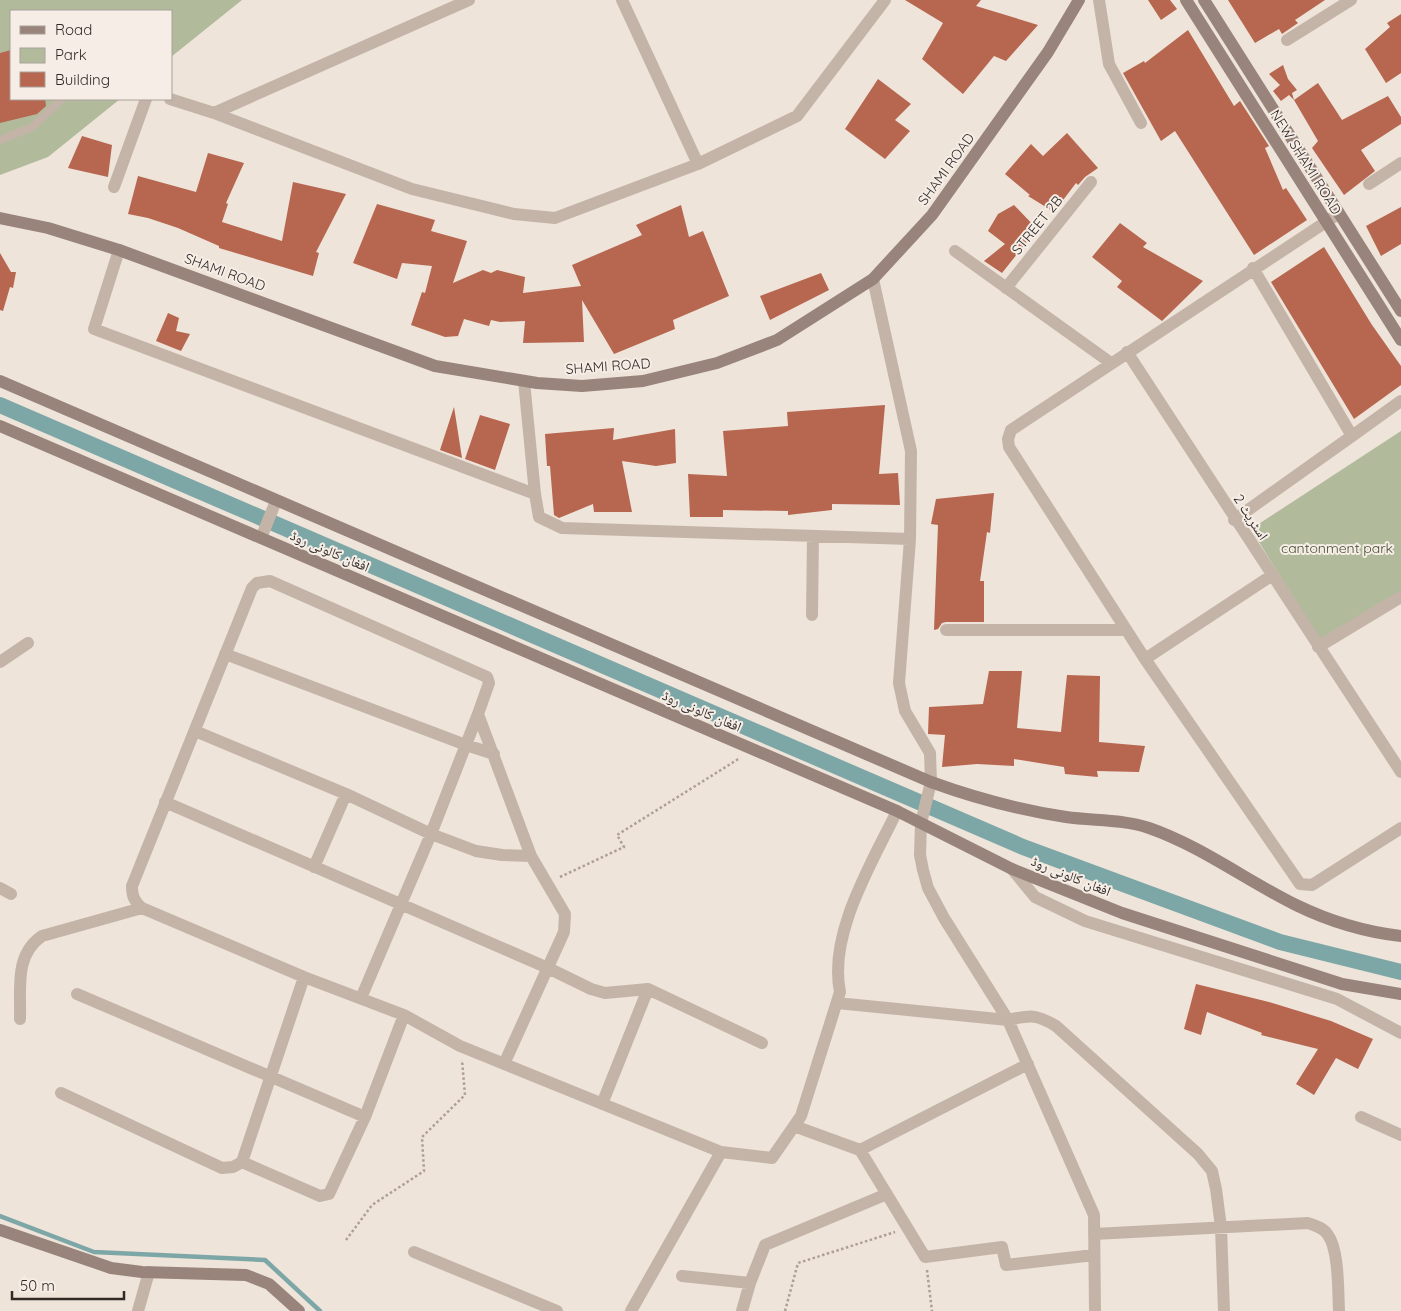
<svg xmlns="http://www.w3.org/2000/svg" width="1401" height="1311" font-family="Quicksand,'Noto Naskh Arabic',sans-serif">
<style>
.green{fill:#b1bb9c}
.lines{fill:none;stroke-linecap:round;stroke-linejoin:round}
.stream{stroke:#7da7a7;stroke-width:4.5}
.canal{stroke:#7da7a7;stroke-width:16}
.building{fill:#b7664f}
.path{stroke:#b09e92;stroke-width:2.5;stroke-dasharray:2.5 2.5;stroke-linecap:butt}
.lane{stroke:#c4b4a8;stroke-width:8}
.street{stroke:#c4b4a8;stroke-width:12}
.secondary{stroke:#98847a;stroke-width:12}
.labels{text-anchor:middle;dominant-baseline:central;stroke-width:4;stroke-linejoin:round;paint-order:stroke}
.street-label{font-size:14px;fill:#322a27;stroke:#f6eee6}
.park-label{font-size:14px;fill:#434d2e;stroke:#f6eee6}
</style>
<rect width="100%" height="100%" fill="#eee4da"/>
<path class="green" d="M0,0H242L171,57V11H11V99H120L48,157L0,175Z
M1401,431V591L1319,640L1251,529Z"/>
<g class="lines">
<path class="stream" d="M0,1216L94,1252L265,1260L320,1311"/>
<path class="canal" d="M0,405L1023,847L1280,942L1401,972"/>
</g>
<path class="building" d="M905,0H981L976,6L1038,25L1006,61L994,56L963,94L922,59L943,23Z
M1148,0H1170L1177,9L1161,20Z
M1228,0H1325L1295,20L1298,23L1282,34L1279,29L1255,43Z
M1401,14V73L1386,83L1365,49L1390,27L1387,23Z
M1188,30L1234,106L1240,101L1269,146L1265,148L1283,190L1286,188L1307,220L1254,255L1175,131L1161,141L1123,73L1144,61L1145,63Z
M11,50V99H45L46,106L37,114L0,123V53Z
M1283,65L1288,79L1297,90L1292,93L1294,100L1318,83L1342,120L1388,96L1401,117V124L1361,150L1375,171L1344,195L1312,148L1318,141L1294,100L1289,95L1281,101L1273,91L1280,85L1269,74Z
M878,79L911,104L895,120L910,131L885,159L845,129Z
M1067,133L1098,168L1085,177L1078,185L1076,183L1054,212L1028,196L1030,195L1005,174L1031,144L1043,156Z
M82,136L112,145L108,177L68,168Z
M208,153L244,163L226,203L228,204L222,222L282,241L293,182L346,194L316,252L319,253L313,276L219,248V246L178,228L148,218L128,214L138,176L196,192Z
M377,204L435,220L431,231L467,241L453,283L483,270L491,273L497,270L525,277L523,293L581,286L572,265L642,235L636,225L681,205L689,237L703,231L729,296L673,320L675,329L614,354L582,300L584,342L523,343L525,321L500,322L491,320L489,326L464,319L458,336L445,337L411,325L422,292L425,293L432,266L402,263L397,279L353,263Z
M1014,205L1037,229L1002,273L984,261L1005,244L988,231L998,214Z
M1401,207V244L1381,256L1366,226Z
M1120,223L1147,243L1143,247L1203,281L1162,321L1117,287L1122,281L1092,257Z
M1324,247L1372,325L1401,366V385L1354,419L1271,282Z
M0,253L11,272H16L13,288L10,287L3,311L0,310Z
M821,273L829,290L770,320L760,296Z
M168,313L179,318L176,331L190,334L181,351L156,341Z
M885,405L879,474L898,473L900,505L832,504V510L788,515V511L723,510V517H690L688,474L727,476L723,431L788,426L787,412Z
M454,407L462,458L440,450Z
M480,415L510,424L495,470L465,459Z
M614,428L613,440L675,429L676,463L656,466L622,461L632,512H594L593,504L559,518L554,515L550,466H547L545,434Z
M994,493L990,533L987,532L980,581H984V622H946L942,623L938,629L934,630L938,525L931,524L936,499Z
M989,671H1022L1017,728L1061,732L1067,675L1100,676L1099,742L1145,746L1139,772L1097,771L1098,777L1065,774L1064,767L1014,759V766L977,764L942,767L945,735L928,734L929,707L983,704Z
M1196,984L1269,1002L1331,1021L1373,1039L1358,1069L1336,1058L1314,1095L1296,1084L1318,1049L1261,1035L1262,1033L1207,1012L1201,1035L1184,1029Z"/>
<g class="lines">
<path class="path" d="M560,877L624,847L617,835L740,758
M346,1240L372,1205L424,1171L422,1137L465,1095L462,1060
M927,1270L932,1311
M785,1311L798,1263L895,1232"/>
<path class="lane" d="M0,140L32,127L62,99"/>
<path class="street" d="M622,0L698,164
M1099,0L1109,64L1141,123
M1287,40L1351,0
M170,99L214,113L412,189L514,214L555,218L698,164L797,116L885,0
M214,113L469,0
M1369,184L1401,163
M114,187L146,99
M1338,214L1011,430L1008,439L1009,447L1145,659L1300,884L1312,885L1401,828
M119,250L94,329L535,494L539,517L562,528L910,539
M955,251L1111,363
M873,279L911,451L910,539L899,683L905,711L930,753L931,782L921,823L920,855L923,870L928,888L944,918L1008,1020L1094,1215L1095,1311
M1006,288L1091,182
M1127,352L1401,772
M524,381L535,494
M1352,436L1401,401
M1234,520L1352,436L1253,268
M261,538L276,501
M812,615L813,536
M946,630H1126
M1318,647L1401,597
M225,654L466,745L494,754
M1145,659L1271,576
M0,662L28,643
M195,731L346,794L431,834L476,851L502,855L531,856
M165,802L548,968L591,989L605,993L648,989L762,1043
M314,867L346,794
M1012,869L1035,897L1085,921L1337,999L1401,1033
M0,888L11,894
M77,994L365,1117
M361,998L431,834L478,714
M837,1003L1008,1020C1030,1015 1036,1014 1056,1026L1198,1154L1212,1171L1216,1189L1221,1227L1224,1311
M20,1019C21,989 14,955 42,936L142,908
M504,1064L564,932L565,914L531,856L478,714L489,683L487,677L270,581L257,583L252,588L132,886C132,896 134,901 142,908L304,977L404,1015L460,1046L721,1152L772,1158L801,1116L840,992C828,934 872,863 897,811
M61,1093L222,1168L233,1167L242,1162L304,977
M602,1104L648,989
M1361,1117L1401,1135
M794,1126L860,1150L1028,1064
M860,1150L925,1257L1002,1247L1006,1265L1094,1255
M242,1162L320,1196L329,1194L365,1117L404,1015
M1094,1234L1308,1223C1316,1226 1324,1228 1328,1235C1339,1250 1338,1291 1339,1311
M414,1252L557,1311
M682,1276L750,1283
M138,1311L149,1272
M631,1311L721,1152
M742,1311L750,1283L765,1245L887,1194"/>
<path class="secondary" d="M1186,0L1401,340
M1204,0L1401,311
M0,218L48,228L119,250L435,366L537,383L582,386L643,381L717,363L777,340L873,279L932,215L1048,52L1079,0
M0,381L931,782C975,798 1020,810 1066,817C1094,821 1122,819 1149,828C1201,846 1247,881 1296,905C1329,921 1365,932 1401,936
M0,426L897,811L1012,869L1122,913L1342,984L1401,994
M0,1230L111,1268L142,1272L246,1275L269,1284L299,1311"/>
</g>
<g class="labels">
<g class="street-label">
<text transform="translate(1306 162) rotate(58)">NEW SHAMI ROAD</text>
<text transform="translate(946 169) rotate(-54)">SHAMI ROAD</text>
<text transform="translate(1037 225) rotate(-51)">STREET 2B</text>
<text transform="translate(225 272) rotate(20)">SHAMI ROAD</text>
<text transform="translate(608 366) rotate(-4)">SHAMI ROAD</text>
<text transform="translate(1251 517) rotate(57)">اسٹریٹ 2</text>
<text transform="translate(330 551) rotate(23)">افغان کالونی روڈ</text>
<text transform="translate(702 711) rotate(23)">افغان کالونی روڈ</text>
<text transform="translate(1071 876) rotate(22)">افغان کالونی روڈ</text>
</g>
<g class="park-label">
<text x="1337" y="548">cantonment park</text>
</g>
</g>
<rect x="10" y="10" width="162" height="90" fill="#f6eee6" stroke="#a8a09a"/>
<rect x="20" y="26" width="25" height="8" fill="#98847a" stroke="#a8a09a"/>
<text x="55" y="35" font-size="15" fill="#322a27">Road</text>
<rect x="20" y="48" width="25" height="15" fill="#b1bb9c" stroke="#a8a09a"/>
<text x="55" y="60" font-size="15" fill="#322a27">Park</text>
<rect x="20" y="72" width="25" height="15" fill="#b7664f" stroke="#a8a09a"/>
<text x="55" y="85" font-size="15" fill="#322a27">Building</text>
<path d="M12 1291v8h112v-8" fill="none" stroke="#322a27" stroke-width="2.5"/>
<text x="20" y="1291" font-size="15" fill="#322a27" stroke="#f6eee6" stroke-width="4" paint-order="stroke">50 m</text>
</svg>
